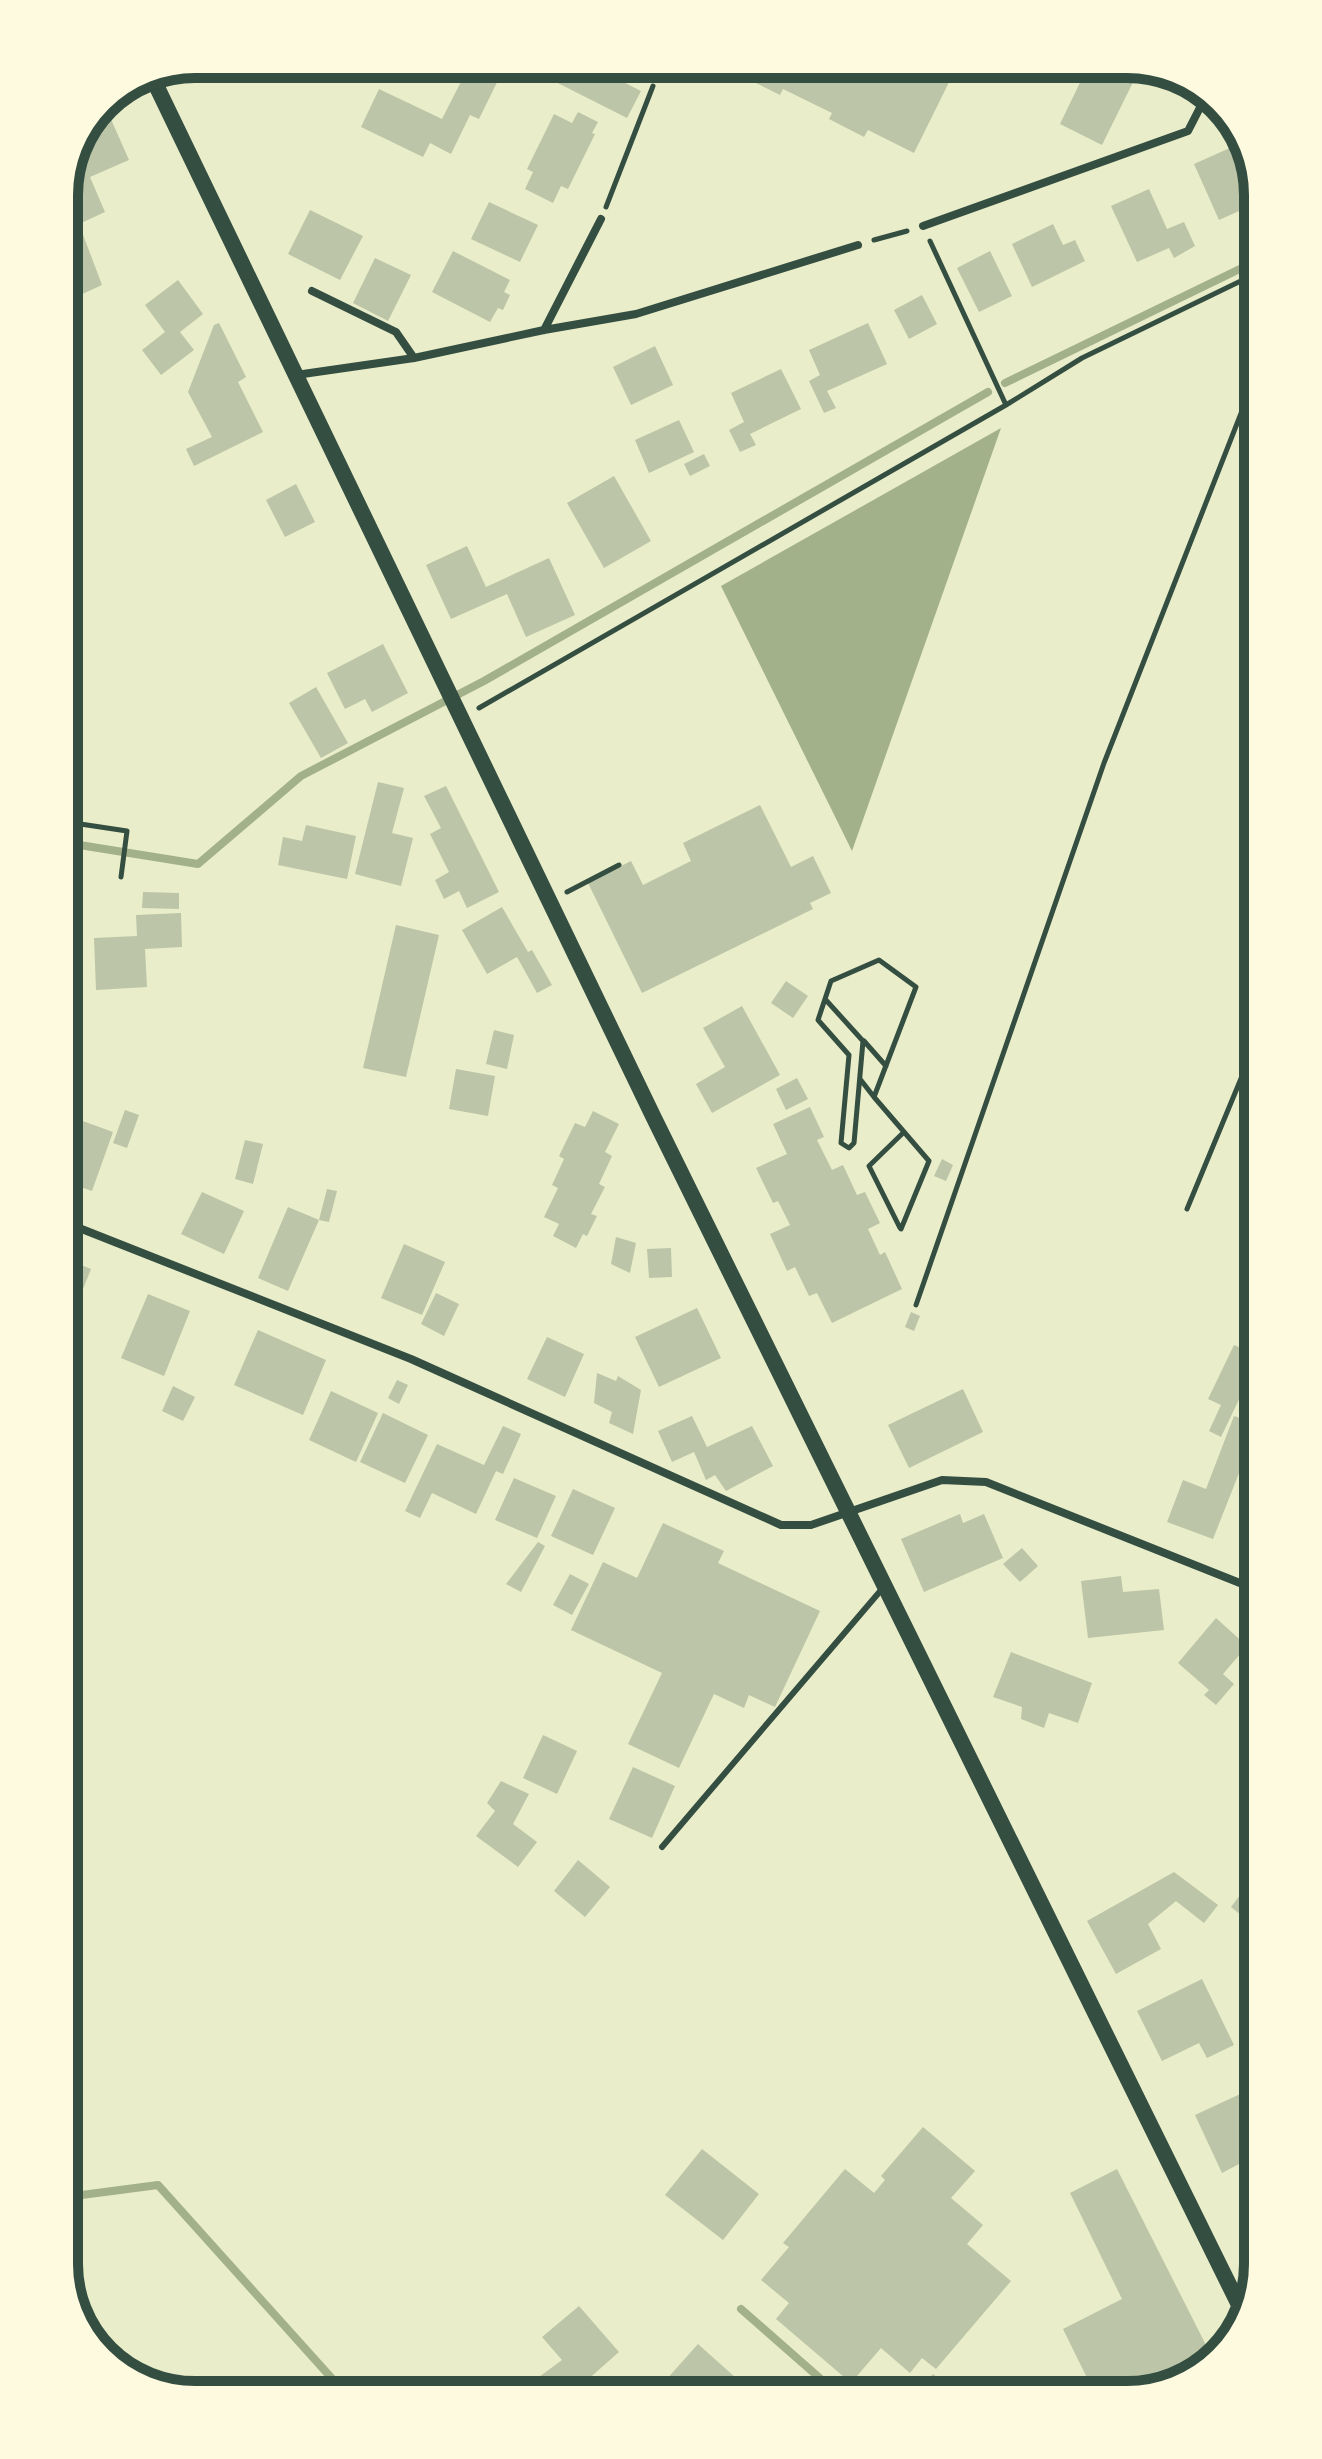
<svg xmlns="http://www.w3.org/2000/svg" width="1322" height="2459" font-family="Raleway,sans-serif">
<style>
.water{fill:#a3b18a}
.lines{fill:none;stroke-linecap:round;stroke-linejoin:round}
.stream{stroke:#a3b18a;stroke-width:8}
.building{fill:#bcc5a7}
.path{stroke:#344e41;stroke-width:5}
.service{stroke:#344e41;stroke-width:6}
.minor{stroke:#344e41;stroke-width:8}
.secondary{stroke:#344e41;stroke-width:16}
.rim{fill:none;stroke:#344e41;stroke-width:10}
</style>
<rect width="100%" height="100%" fill="#e9edc9"/>
<path class="water" d="M1001,428L852,851L721,586Z"/>
<g class="lines">
<path class="stream" d="M1005,383L1248,265
M67,843L198,864L301,776L484,681L988,392
M74,2196L158,2185L345,2393
M741,2309L831,2388"/>
</g>
<path class="building" d="M470,64H506L479,119L470,115L451,154L430,143L423,157L361,127L379,89L442,119Z
M535,64H588L641,91L627,118L532,70Z
M729,64H958L914,153L868,130L864,137L829,119L832,113L783,89L780,95L748,79L750,75Z
M1089,64L1141,66L1102,145L1060,124Z
M106,108L129,160L90,177L105,212L79,224L102,285L65,302L64,187L99,111Z
M578,112L598,122L592,133L595,134L568,189L561,186L553,203L525,189L533,172L527,169L554,114L572,123Z
M1232,147L1248,183V207L1219,220L1194,164Z
M1149,189L1167,229L1184,222L1195,246L1174,258L1169,248L1137,262L1111,206Z
M489,202L538,225L520,262L471,239Z
M310,210L363,236L340,280L288,254Z
M1053,224L1063,245L1075,240L1085,261L1032,287L1012,244Z
M453,251L510,280L504,292L510,295L503,310L498,308L490,322L432,292Z
M990,251L1012,296L979,312L957,268Z
M375,258L411,275L388,321L353,303Z
M178,280L203,314L180,332L194,350L161,375L142,350L165,332L145,305Z
M922,295L937,324L909,339L894,310Z
M219,323L246,377L238,382L263,432L194,466L186,449L212,437L188,392L214,325Z
M868,323L887,364L827,391L836,408L824,413L809,381L820,375L809,350Z
M655,346L673,385L631,405L613,367Z
M781,369L801,409L750,434L756,445L740,452L729,430L744,422L731,393Z
M679,420L694,452L649,473L635,440Z
M704,454L710,466L690,476L684,464Z
M614,476L651,541L604,568L567,503Z
M296,484L315,522L285,537L266,500Z
M467,546L486,587L549,558L575,615L526,637L507,594L451,619L426,565Z
M383,644L408,693L372,712L365,699L345,709L327,673Z
M316,687L348,743L321,758L289,703Z
M378,782L404,788L392,833L413,838L401,886L355,874Z
M446,786L499,892L467,908L459,891L444,899L435,880L449,872L430,834L441,828L424,796Z
M760,805L791,867L813,856L831,893L810,903L813,909L642,993L588,883L631,861L643,885L691,861L683,843Z
M306,825L356,836L347,879L278,865L283,837L302,841Z
M143,892L179,893V909L142,908Z
M502,907L528,952L532,950L552,985L537,993L517,957L487,974L462,930Z
M181,913L182,947L145,949L147,987L96,990L94,938L137,936L136,915Z
M396,925L439,935L406,1077L363,1068Z
M786,981L808,996L793,1018L771,1003Z
M742,1006L780,1075L712,1113L696,1084L725,1067L703,1028Z
M494,1030L514,1035L507,1069L486,1064Z
M456,1069L495,1076L488,1116L449,1109Z
M797,1078L808,1099L786,1110L776,1089Z
M810,1107L824,1137L817,1140L832,1170L843,1165L857,1195L865,1192L880,1223L868,1229L880,1255L885,1252L902,1289L832,1323L817,1293L809,1296L795,1267L787,1271L770,1234L790,1225L778,1201L773,1203L756,1168L787,1154L773,1124Z
M125,1110L139,1115L127,1148L113,1143Z
M593,1111L619,1124L605,1152L612,1156L599,1184L605,1187L591,1214L597,1216L587,1236L583,1234L576,1248L553,1236L559,1224L544,1217L558,1188L552,1185L564,1159L559,1156L575,1123L585,1127Z
M69,1116L113,1132L92,1191L69,1183Z
M245,1140L263,1144L253,1184L235,1179Z
M942,1159L953,1165L946,1181L934,1176Z
M327,1189L337,1191L329,1222L319,1220Z
M202,1192L244,1211L224,1254L181,1234Z
M288,1207L319,1220L288,1291L258,1278Z
M616,1237L636,1243L630,1273L611,1264Z
M404,1244L445,1262L422,1315L381,1298Z
M671,1248L672,1277L649,1278L647,1249Z
M69,1260L91,1269L70,1322Z
M436,1293L459,1304L444,1336L421,1324Z
M148,1294L190,1311L164,1376L121,1358Z
M697,1308L721,1358L659,1387L635,1337Z
M911,1312L920,1316L914,1331L905,1327Z
M258,1330L326,1360L303,1415L234,1385Z
M547,1337L584,1354L565,1397L527,1379Z
M1234,1345L1254,1354V1368L1221,1437L1209,1431L1221,1405L1208,1399Z
M597,1373L616,1381L618,1376L641,1390L633,1434L609,1423L612,1412L594,1403Z
M397,1380L408,1385L399,1404L388,1398Z
M173,1386L195,1397L183,1421L162,1411Z
M963,1389L983,1432L909,1468L888,1425Z
M331,1391L378,1413L356,1462L309,1440Z
M383,1413L428,1435L405,1483L360,1462Z
M692,1416L707,1447L752,1426L773,1466L726,1491L715,1475L706,1480L694,1452L672,1462L658,1431Z
M1234,1416L1254,1423V1435L1213,1539L1167,1522L1183,1480L1206,1489Z
M503,1426L521,1434L503,1474L496,1471L476,1514L432,1493L420,1518L405,1511L437,1444L484,1465Z
M514,1478L556,1496L537,1538L495,1520Z
M573,1489L615,1508L593,1555L551,1536Z
M960,1514L963,1523L984,1514L1003,1558L924,1592L901,1539Z
M663,1523L724,1551L718,1563L820,1611L775,1707L749,1695L744,1708L714,1694L679,1768L628,1744L662,1673L571,1630L603,1562L637,1578Z
M1254,1523L1255,1552L1244,1547Z
M538,1542L545,1546L521,1592L506,1584Z
M1022,1548L1038,1566L1020,1582L1003,1564Z
M570,1574L589,1584L572,1615L553,1605Z
M1121,1576L1123,1592L1159,1589L1164,1630L1088,1638L1081,1581Z
M1216,1618L1247,1646L1223,1674L1234,1684L1216,1705L1204,1695L1209,1690L1178,1663Z
M1011,1652L1092,1683L1078,1723L1049,1713L1044,1728L1021,1719L1022,1707L993,1697Z
M543,1735L577,1751L557,1794L523,1778Z
M633,1767L675,1786L652,1838L609,1819Z
M501,1781L529,1794L513,1824L537,1842L518,1867L476,1836L495,1811L487,1803Z
M578,1860L610,1887L585,1917L554,1891Z
M1174,1872L1218,1905L1204,1923L1176,1901L1148,1924L1161,1949L1116,1974L1087,1921Z
M1256,1874V1927L1231,1907Z
M1202,1979L1234,2045L1207,2058L1199,2043L1162,2061L1137,2011Z
M1251,2089L1257,2101V2126L1245,2132L1253,2148L1257,2145L1258,2178L1250,2182L1239,2164L1222,2173L1195,2115Z
M923,2127L975,2171L951,2198L983,2225L967,2244L1011,2281L936,2369L922,2358L910,2373L881,2348L851,2383L776,2319L789,2303L761,2280L789,2247L783,2243L845,2169L874,2193L885,2180L881,2176Z
M702,2149L759,2194L723,2240L665,2195Z
M1117,2169L1212,2357L1178,2385L1091,2386L1063,2329L1122,2299L1070,2193Z
M579,2306L619,2352L585,2382L588,2387L583,2391H520L562,2360L542,2337Z
M698,2344L736,2378L726,2389L657,2390Z
M933,2374L948,2387H922Z"/>
<g class="lines">
<path class="path" d="M606,207L653,86
M874,240L907,231
M930,241L1006,405
M479,708L1006,405L1082,358L1249,277
M67,822L127,831L121,877
M567,892L619,865
M825,999L863,1041L854,1143L849,1148L841,1143L849,1055L818,1020L831,981L879,960L916,987L874,1097L929,1161L901,1229
M864,1041L886,1066
M860,1079L874,1097
M1187,1209L1252,1052
M900,1228L869,1166L904,1132
M916,1305L1104,763L1249,393"/>
<path class="service" d="M662,1847L882,1589"/>
<path class="minor" d="M658,72L662,64
M923,226L1188,131L1208,92
M312,291L396,332L414,358
M544,330L601,219
M296,375L414,358L544,330L636,314L858,245
M69,1224L411,1359L781,1525H811L942,1480L986,1482L1255,1589"/>
<path class="secondary" d="M154,81L653,1116L1243,2313"/>
</g>
<path d="M0 0H1322V2459H0ZM195 78H1127A117 117 0 0 1 1244 195V2264A117 117 0 0 1 1127 2381H195A117 117 0 0 1 78 2264V195A117 117 0 0 1 195 78Z" fill="#fefae0" fill-rule="evenodd"/>
<path class="rim" d="M195 78H1127A117 117 0 0 1 1244 195V2264A117 117 0 0 1 1127 2381H195A117 117 0 0 1 78 2264V195A117 117 0 0 1 195 78Z"/>
</svg>
